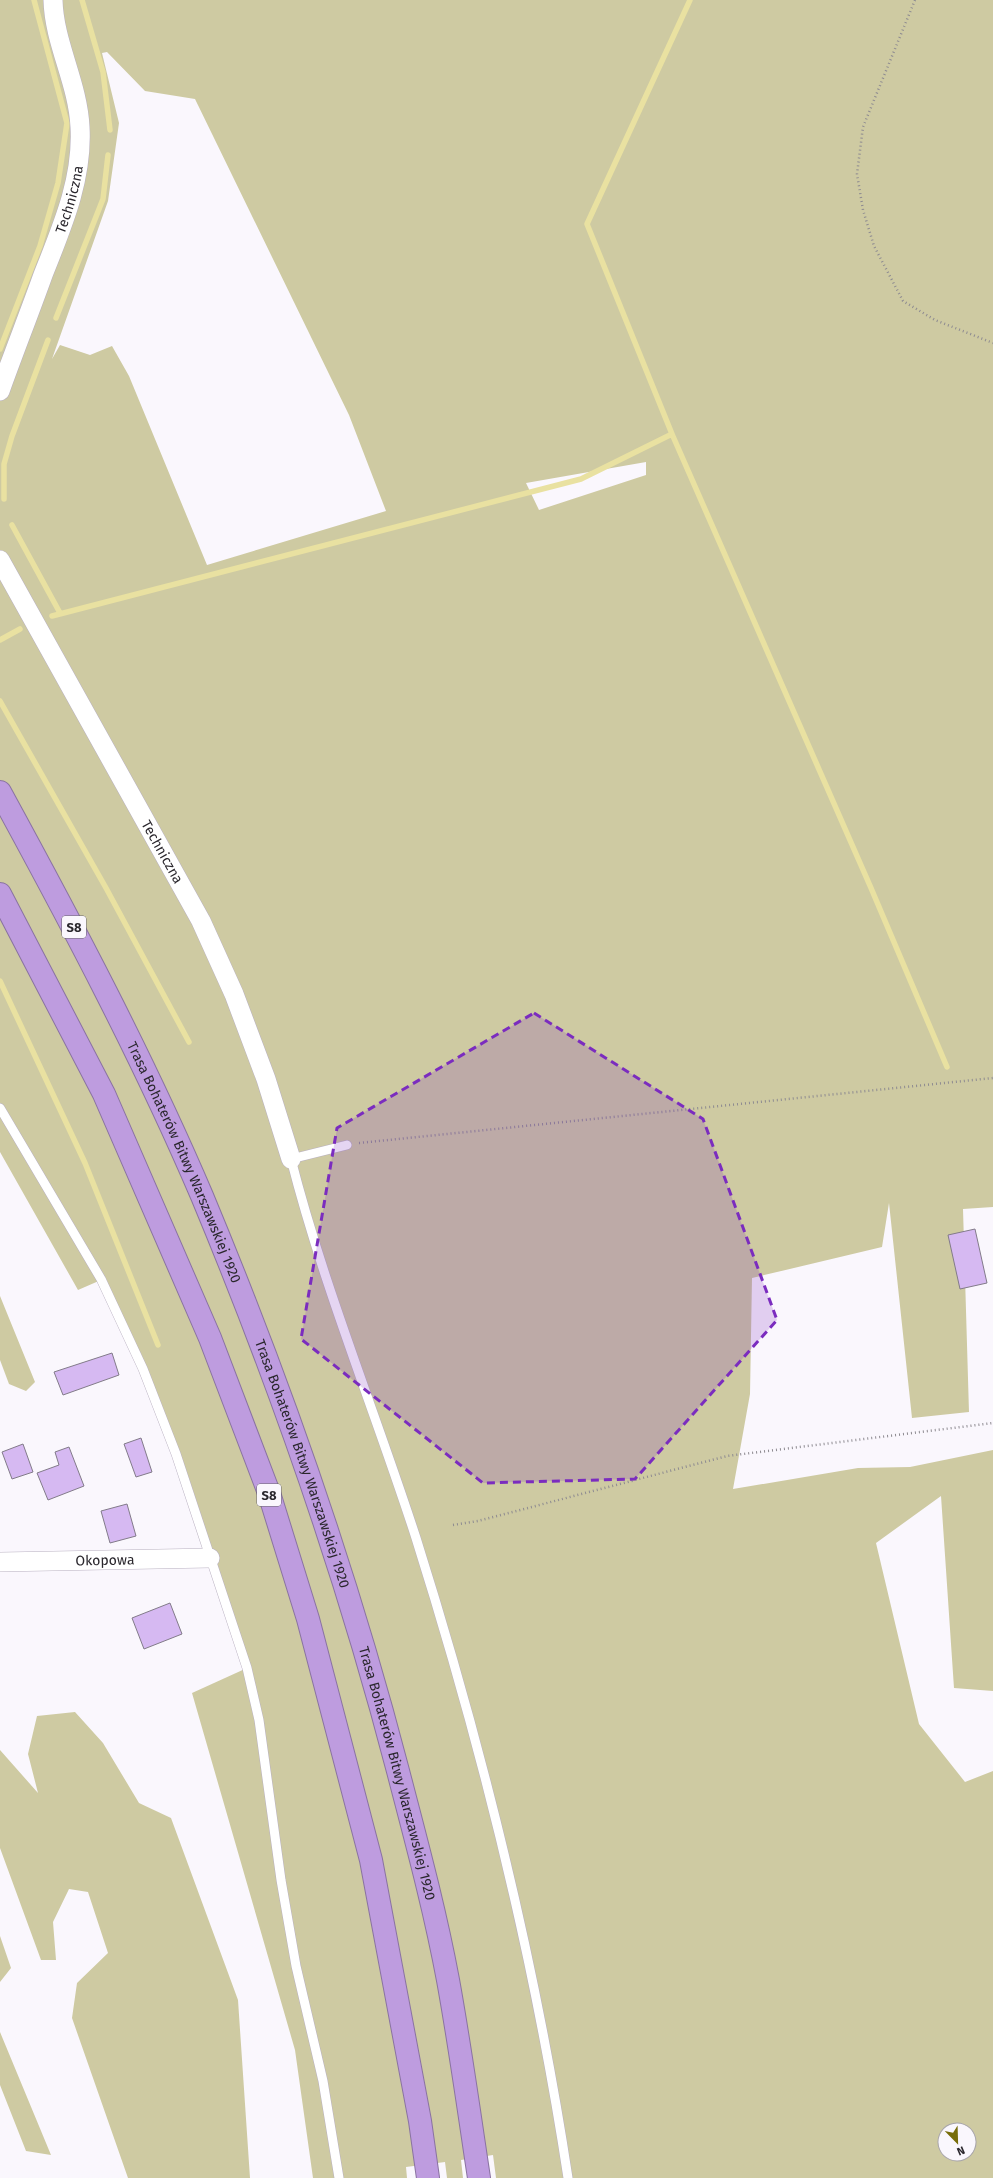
<svg xmlns="http://www.w3.org/2000/svg" width="993" height="2178" font-family="'Fira Sans',sans-serif">
<style>
.green{fill:#cecaa2;fill-rule:evenodd}
.lines{fill:none;stroke-linecap:round;stroke-linejoin:round}
.stream{stroke:#e9e1a1;stroke-width:5.5}
.building{fill:#d6b9f2;stroke:#827b89}
.lane-casing{stroke:#b9b1c1;stroke-width:10}
.street-casing{stroke:#b9b1c1;stroke-width:20}
.highway-casing{stroke:#8a73a1;stroke-width:24}
.path{stroke:#8e8b91;stroke-width:2.5;stroke-dasharray:1 3;stroke-linecap:butt}
.lane{stroke:#fff;stroke-width:9}
.street{stroke:#fff;stroke-width:19}
.highway{stroke:#be9cdf;stroke-width:22}
.marked{fill:#7b2cbf;fill-opacity:0.2;stroke:#7b2cbf;stroke-width:3;stroke-dasharray:8 5;stroke-linejoin:round}
.labels{text-anchor:middle;dominant-baseline:central;stroke-width:3.5;stroke-linejoin:round;paint-order:stroke}
.shield{fill:#faf7fd;stroke:#68656b;stroke-width:1}
.shield-label{font-size:13px;font-weight:bold;fill:#2a272d}
.street-label{font-size:14px;fill:#2a272d;stroke:#faf7fd}
</style>
<rect width="100%" height="100%" fill="#faf7fd"/>
<path class="green" d="M0,0H993V1207L963,1209L969,1412L912,1418L889,1203L882,1247L752,1278L750,1394L733,1489L858,1468L910,1467L993,1450V1691L954,1688L941,1496L876,1543L919,1724L965,1782L993,1771V2178H496L493,2155L461,2160L463,2178H447L445,2162L406,2167L407,2178H313L295,2050L192,1693L247,1668L176,1454L101,1280L78,1290L0,1152ZM107,52L145,91L195,99L349,415L386,511L207,565L129,376L112,346L90,355L60,345L52,359L108,201L119,123L102,53ZM646,462V475L539,510L526,483ZM945,2130H969V2154H945Z
M0,1296L35,1382L26,1391L9,1384L0,1360Z
M75,1712L103,1743L139,1803L171,1818L238,2000L250,2178H128L72,2018L77,1983L108,1953L88,1892L69,1889L53,1922L56,1960H41L0,1848V1750L38,1793L28,1754L37,1716Z
M0,1936L11,1968L0,1982Z
M0,2032L51,2155L26,2151L0,2085Z"/>
<g class="lines">
<path class="stream" d="M82,0L103,72L110,130
M690,0L587,224L672,434L871,888L947,1067
M56,318L103,199L108,155
M0,349L40,246L58,183L67,123L34,0
M4,499V464L12,436L48,340
M12,525L60,613
M52,616L581,479L672,434
M0,640L20,629
M0,701L106,888L189,1042
M0,981L85,1163L158,1345"/>
</g>
<path class="building" d="M975,1229L987,1283L960,1289L948,1235Z
M112,1353L119,1375L63,1395L54,1372Z
M141,1438L152,1472L136,1477L124,1444Z
M23,1444L33,1472L12,1479L2,1452Z
M69,1447L84,1486L48,1500L37,1473L59,1465L55,1452Z
M127,1504L136,1536L110,1543L101,1511Z
M170,1603L182,1634L144,1649L132,1618Z"/>
<g class="lines">
<g class="lane-casing">
<path id="lane" d="M0,1108L101,1279L143,1369L176,1454L247,1668L259,1720L281,1880L296,1966L323,2081L339,2178
M347,1145L291,1159C324,1288 375,1411 416,1538C482,1747 535,1961 568,2178"/>
</g>
<g class="street-casing">
<g id="street">
<path id="s1" d="M0,391C14,352 29,314 43,275C62,227 83,179 80,127C78,83 54,43 53,0"/>
<path id="s2" d="M0,560L201,921L234,994L266,1079L291,1159"/>
<path id="s3" d="M0,1562L210,1558"/>
</g>
</g>
<g class="highway-casing">
<g id="highway">
<path id="s4" d="M0,792C72,924 143,1058 202,1196C280,1383 347,1575 398,1771C416,1840 435,1910 448,1980C460,2046 469,2112 479,2178"/>
<path d="M0,894L104,1094L210,1338L269,1493L308,1619L371,1860L420,2121L428,2178"/>
</g>
</g>
<path class="path" d="M915,0L863,127L857,174L863,210L874,246L903,301L935,320L993,343
M359,1143L993,1078
M453,1525L478,1521L727,1456L993,1423"/>
<use href="#lane" class="lane"/>
<use href="#street" class="street"/>
<use href="#highway" class="highway"/>
</g>
<path class="marked" d="M534,1013L703,1119L777,1320L635,1479L483,1483L301,1339L337,1128Z"/>
<g class="labels">
<g class="shield">
<rect x="62" y="916" width="24" height="22" rx="3"/>
<rect x="257" y="1484" width="24" height="22" rx="3"/>
</g>
<g class="shield-label">
<text x="74" y="927">S8</text>
<text x="269" y="1495">S8</text>
</g>
<g class="street-label">
<text stroke="none"><textPath href="#s1" startOffset="204">Techniczna</textPath></text>
<text stroke="none"><textPath href="#s2" startOffset="334">Techniczna</textPath></text>
<text stroke="none"><textPath href="#s4" startOffset="414">Trasa Bohaterów Bitwy Warszawskiej 1920</textPath></text>
<text stroke="none"><textPath href="#s4" startOffset="738">Trasa Bohaterów Bitwy Warszawskiej 1920</textPath></text>
<text stroke="none"><textPath href="#s3" startOffset="105">Okopowa</textPath></text>
<text stroke="none"><textPath href="#s4" startOffset="1062">Trasa Bohaterów Bitwy Warszawskiej 1920</textPath></text>
</g>
</g>
<g transform="translate(957 2142) rotate(157)"><circle r="19" fill="#faf7fd" stroke="#a7a4aa"/>
<path d="M0-3L7 15L0 10L-7 15Z" fill="#786d0a"/>
<text y="-6" font-size="11" font-weight="bold" text-anchor="middle" fill="#2a272d">N</text>
</g>
</svg>
